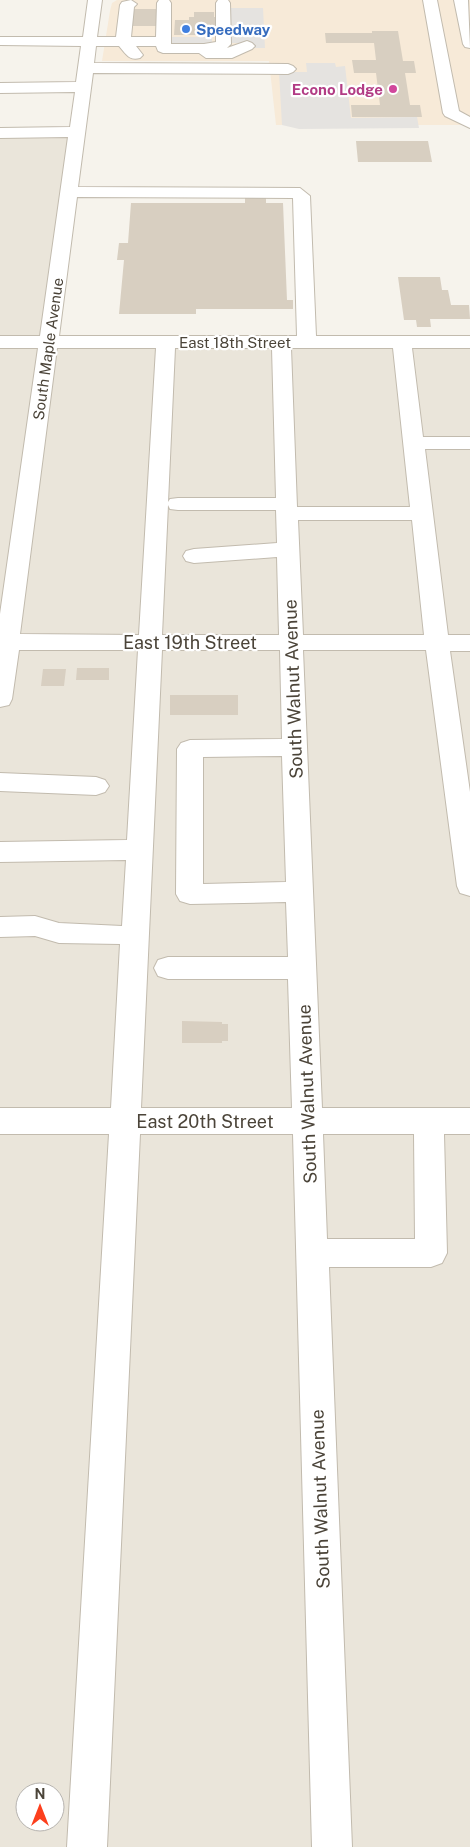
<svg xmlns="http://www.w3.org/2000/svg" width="470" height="1847" font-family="'Public Sans',sans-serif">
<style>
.residential{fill:#eae5da;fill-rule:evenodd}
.commercial{fill:#f7ead8}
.parking{fill:#e5e3e0}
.building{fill:#d8cfc1}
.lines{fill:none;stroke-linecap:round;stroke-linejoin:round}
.minor-casing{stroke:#c2bbae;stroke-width:2}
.minor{fill:#fff;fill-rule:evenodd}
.shop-dot{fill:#3f7fe0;stroke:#fff;stroke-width:2}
.hotel-dot{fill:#d1479c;stroke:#fff;stroke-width:2}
.labels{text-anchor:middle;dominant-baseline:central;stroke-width:4.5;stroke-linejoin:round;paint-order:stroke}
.far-shop-label{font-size:15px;font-weight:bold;fill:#366cbe;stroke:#fff;text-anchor:start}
.far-hotel-label{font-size:15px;font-weight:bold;fill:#b23c85;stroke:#fff;text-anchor:end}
.far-street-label{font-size:15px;fill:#4b4439;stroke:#fff}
.street-label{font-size:18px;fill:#4b4439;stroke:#fff}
</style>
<rect width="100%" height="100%" fill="#f6f3ec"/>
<path class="residential" d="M77,132L49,341L470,342V1847H0V133ZM25,1792H55V1822H25Z"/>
<path class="commercial" d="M117,0H470V125H276L269,61H102L110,11L112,3Z"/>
<path class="parking" d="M229,8H263L265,48H240V43H230Z
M171,37H212V47H170Z
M306,63H335L336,67L345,66L351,118L417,117L419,128L299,129L282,125L279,72H307Z"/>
<path class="building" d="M129,9H159L158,26H128Z
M194,12H214V17H217V28H213V30H202L201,35H174L175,20H189V17H194Z
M372,31H398L403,61H414L416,73H405L410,105H420L422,117H352L351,105H380L376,73H354L352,60H376L374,43H326L325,33H372Z
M356,141H428L432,162H358Z
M245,197H266V203H283L287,300H293V309H196V314H119L124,260H117L119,243H128L131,203H245Z
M398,277H440L442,290H448L451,305H469L470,319H430L431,327H417L416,320H404Z
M77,668H109V680H76Z
M43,669H66L64,686H41Z
M170,695H238V715H170Z
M182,1021L222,1022V1024H228V1041H222V1043H182Z"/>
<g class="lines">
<g class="minor-casing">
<path id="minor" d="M88,0H102L97,37H116L120,5L122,2L131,0L137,4L134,7L131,37H156L157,3L159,0H169L171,3V44H204L216,42V3L218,0H228L230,3L231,44L227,48L247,41L252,43L255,46L252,49L232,58H206L199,53H163L158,51L156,46H136L143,55L140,58C129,61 126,54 119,46H96L94,63L288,64L293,66L296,69L293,72L288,74L93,73L78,187L300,188L310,196L316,336H470V348H412L423,437H470V449H425L448,635H470V651H450L470,792V896L460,893L457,886L426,650H303L322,1108H470V1134H444L447,1253L442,1263L431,1267H329L352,1847H312L293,1134H140L107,1847H67L109,1134H0V1108H111L120,944L59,943L35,936L0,937V917L35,916L59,923L122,926L126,860L0,862V842L127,840L138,650H19L12,699L9,705L0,707V614L38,348H0V336H40L68,137L0,138V128L70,127L75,92L0,93V83L76,82L81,46L0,45V37H83ZM77,197L293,198L297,336H59ZM57,348H156L139,635L20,634ZM175,348H272L276,498H178L170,499L168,502ZM291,348H393L410,507H297ZM168,505L170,509L178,510H276L277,543L194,549L186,551L183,556L186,561L194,563L277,557L279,635H162ZM298,520H412L424,635H303ZM162,650H280L282,739L190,740L181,743L177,749L176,894L180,901L190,904L286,902L288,957H168L158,960L154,968L158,976L168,979H288L292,1108H141ZM282,756L286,882L203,884V757ZM323,1134H414L415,1239H327Z
M423,0H437L459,111L470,117V128L445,116L443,113Z
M454,0H468L470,48L465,47L463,44Z
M0,773L96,777L105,780L109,786L105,792L96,795L0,791Z"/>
</g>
<use href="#minor" class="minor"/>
</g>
<circle class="shop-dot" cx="186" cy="29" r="5"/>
<circle class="hotel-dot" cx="393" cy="89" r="5"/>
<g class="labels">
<g class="far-shop-label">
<text x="196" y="29">Speedway</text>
</g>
<g class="far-hotel-label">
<text x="383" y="89">Econo Lodge</text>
</g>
<g class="far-street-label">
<text x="235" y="342">East 18th Street</text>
<text transform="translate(48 349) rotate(-82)">South Maple Avenue</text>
</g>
<g class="street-label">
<text x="190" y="642">East 19th Street</text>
<text transform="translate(293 689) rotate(-92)">South Walnut Avenue</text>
<text transform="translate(307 1094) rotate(-92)">South Walnut Avenue</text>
<text x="205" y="1121">East 20th Street</text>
<text transform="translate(320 1499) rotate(-92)">South Walnut Avenue</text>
</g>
</g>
<g transform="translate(40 1807)"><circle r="24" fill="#ffffff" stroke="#b7b4b0"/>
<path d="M0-4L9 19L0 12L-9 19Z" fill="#fc3f1d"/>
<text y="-8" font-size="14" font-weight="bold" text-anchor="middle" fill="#4b4439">N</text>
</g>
</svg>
